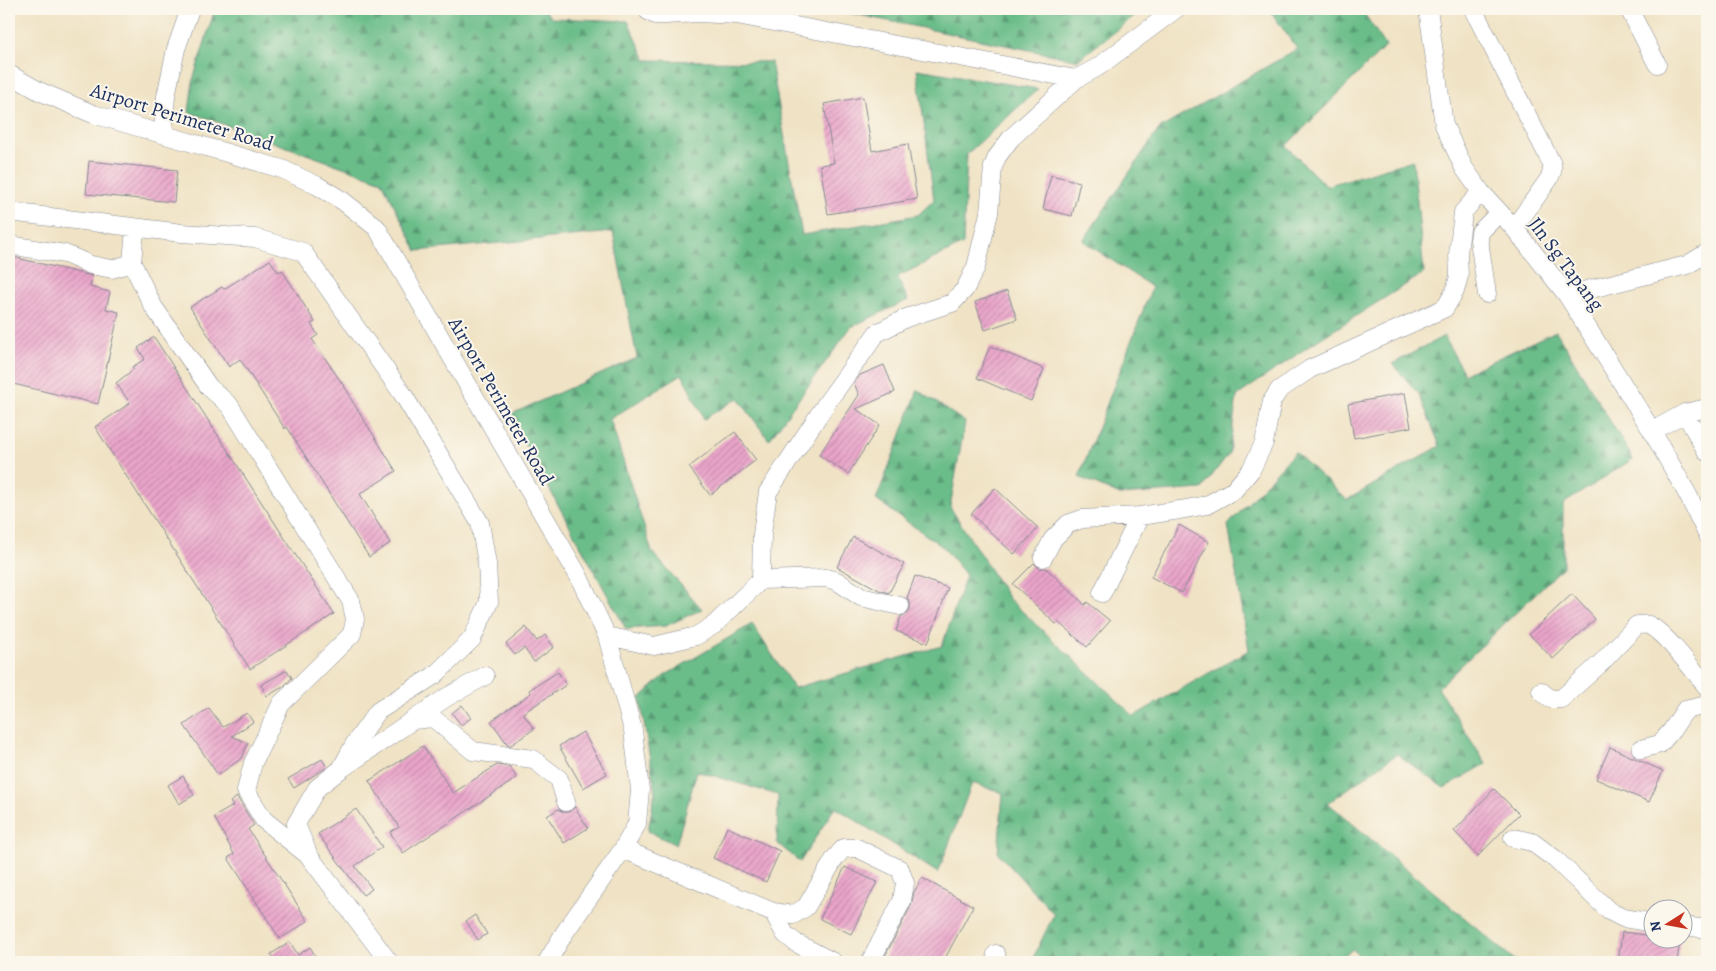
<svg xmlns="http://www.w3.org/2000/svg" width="1716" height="971" font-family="Alegreya,serif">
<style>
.forest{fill:url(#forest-firs);stroke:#437674}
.building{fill:url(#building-hatch)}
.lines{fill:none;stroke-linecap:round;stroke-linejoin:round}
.minor-casing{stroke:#868992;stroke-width:19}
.minor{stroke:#fff;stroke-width:18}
.labels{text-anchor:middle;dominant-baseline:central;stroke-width:4;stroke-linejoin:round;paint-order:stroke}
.street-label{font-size:20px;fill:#1b2f5e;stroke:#fbf7ec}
</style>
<defs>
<pattern id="forest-firs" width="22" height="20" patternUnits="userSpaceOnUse" patternTransform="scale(1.25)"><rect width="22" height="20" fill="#6bbd89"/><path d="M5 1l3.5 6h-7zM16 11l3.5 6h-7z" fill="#579a73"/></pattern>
<pattern id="building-hatch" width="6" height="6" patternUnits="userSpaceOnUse" patternTransform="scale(1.25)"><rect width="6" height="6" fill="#eba5ca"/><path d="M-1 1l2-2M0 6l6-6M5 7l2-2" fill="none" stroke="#be87a7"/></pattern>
</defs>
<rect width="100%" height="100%" fill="#fbf7ec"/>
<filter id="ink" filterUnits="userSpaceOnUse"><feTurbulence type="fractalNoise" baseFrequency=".02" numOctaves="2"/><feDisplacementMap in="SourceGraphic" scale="10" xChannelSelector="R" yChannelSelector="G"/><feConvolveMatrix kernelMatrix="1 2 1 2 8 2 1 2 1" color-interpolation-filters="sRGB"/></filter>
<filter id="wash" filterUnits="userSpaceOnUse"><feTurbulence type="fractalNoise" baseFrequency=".0096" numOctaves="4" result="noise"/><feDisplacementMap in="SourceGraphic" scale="20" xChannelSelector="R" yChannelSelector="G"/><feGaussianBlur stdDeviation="1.12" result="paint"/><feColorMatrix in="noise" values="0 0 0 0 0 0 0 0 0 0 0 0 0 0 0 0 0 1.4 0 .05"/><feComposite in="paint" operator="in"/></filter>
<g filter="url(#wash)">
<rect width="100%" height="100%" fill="#f0e3c5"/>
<path class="forest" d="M215,9H544L551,18L628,21L646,60L771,62L802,235L918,215L934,200L917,69L1038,89L967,154L963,244L897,277L908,300L851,327L769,440L738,398L704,419L682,374L610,419L652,552L702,609L666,626L626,629L509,415L637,358L613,232L417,251L382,181L189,112L193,80Z
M830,9H1143L1078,60Z
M1269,9H1361L1386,46L1286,146L1326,186L1413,160L1424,273L1318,340L1237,396L1229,453L1202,489L1120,495L1079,477L1152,287L1083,241L1159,129L1297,49Z
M1556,331L1633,459L1563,504V567L1438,688L1486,764L1444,788L1397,754L1328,803L1517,962H1364L1353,949L1334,962H1031L1054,914L998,853L1003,793L972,783L938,873L835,807L800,862L777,843L778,795L697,771L676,845L648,831L655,791L640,698L664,676L752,624L794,688L942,646L966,575L943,547L876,500L918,390L965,422L950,507L1009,599L1134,716L1249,650L1228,525L1295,452L1347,500L1440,446L1419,394L1392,364L1444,336L1464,374Z"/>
<g id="blocks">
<path class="building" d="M863,97L872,151L908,144L917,199L828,214L820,165L834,163L824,104Z
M89,161L177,170L174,202L86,194Z
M1051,175L1080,182L1072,216L1043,209Z
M9,256L92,276L90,287L110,292L106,309L119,312L98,404L9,383Z
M270,260L278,272L282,270L315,322L311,324L318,335L312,339L350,395L349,396L396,471L360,494L390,543L369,557L287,427L285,429L240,359L229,367L190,307L222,287L224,289Z
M1007,291L1017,319L985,330L975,302Z
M154,337L334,614L250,669L95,427L130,403L116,383L134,369L132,367L145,359L138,348Z
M990,346L1044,369L1031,401L977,378Z
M884,365L895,392L856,409L880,425L848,474L819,455L859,395L854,383L860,375Z
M1405,393L1411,427L1354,438L1348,404Z
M735,432L756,460L710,495L689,467Z
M995,488L1038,528L1014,554L971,514Z
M1179,525L1209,542L1182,593L1151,577Z
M853,537L904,564L889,593L879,590L837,567Z
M1034,563L1039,568H1046L1085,605L1087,602L1110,621L1087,647L1058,622L1056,624L1013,584Z
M915,576L948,588L928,643L896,631L901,616L907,614L910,609V603L907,598Z
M1572,594L1595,619L1553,659L1529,634Z
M526,627L537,641L545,635L554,647L534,662L524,648L515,655L506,644Z
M287,670L292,678L283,687L267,696L261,685Z
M558,672L566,685L523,713L534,729L511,745H508L491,721L531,693L529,690Z
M462,705L471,718L461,725L452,713Z
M209,708L223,727L247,713L253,722L232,736L248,743L242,758L218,775L184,725Z
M583,732L607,774L583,788L559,746Z
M423,746L453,793L497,765L510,767L517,778L403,853L390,832L399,827L369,781Z
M1610,747L1663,771L1649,802L1596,779Z
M322,759L327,767L294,788L288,779Z
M183,776L194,795L179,804L168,785Z
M1494,789L1519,814L1478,856L1454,831Z
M237,797L254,825L248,829L308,921L280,939L228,858L234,854L214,817L233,806L230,802Z
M575,807L588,828L564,843L547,816L558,809L563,812H569Z
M356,809L382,847L355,866L372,889L363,895L318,834Z
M727,827L780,851L766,882L713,858Z
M845,867L877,882L851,934L820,919Z
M922,878L973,906L943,962H882L911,906L914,892Z
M475,915L487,934L478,940L466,921Z
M1622,932L1654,936V938L1680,940L1677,962H1618Z
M290,942L298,955L310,947L319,962H276L271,954Z"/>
</g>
</g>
<g filter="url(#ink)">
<use href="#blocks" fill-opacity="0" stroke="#868992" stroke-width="1"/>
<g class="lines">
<g class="minor-casing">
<path id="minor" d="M647,9L648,11L655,15H665L698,13L737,15L1076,79
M1428,9L1444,125L1464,168L1481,192L1514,228L1567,295L1652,431L1688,495L1707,534
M1473,9L1552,164V172L1549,179L1514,228
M1629,9L1657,64
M9,74L39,91L93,114L282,169L318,186L343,201L377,228L578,575L607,636L633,730L640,790L637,824L623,849L565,932L547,962
M163,134L166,96L176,49L190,9
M9,212L182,233L255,238L303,252L404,396L480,523L487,564L489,602L472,639L435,675L378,711L355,743L341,769L317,788L296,824L309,856
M135,228L132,263L153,306L209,387L230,406L351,601L355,619L352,634L281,704L253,763L246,791L264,820L309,856L389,962
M9,245L65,254L91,265L112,269L132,263
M1487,294L1479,240L1480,232L1499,213
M1567,295L1687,265L1707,253
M1685,413L1707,408
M1652,431L1685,413L1707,452
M1043,558L1053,539L1068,524L1082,519L1140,516L1180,510L1207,505L1234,490L1251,470L1264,443L1272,401L1279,390L1310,369L1445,308L1455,291L1459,276L1458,254L1463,212L1481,192
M761,580L826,578L837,581L861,597L900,606
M1102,593L1140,516
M607,636L654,646L696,636L714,625L761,580L762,534L768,492L828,401L877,333L906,318L952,303L965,289L976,267L989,213L993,167L997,157L1011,138L1076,79L1098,67L1176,9
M1541,691L1550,699H1561L1601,663L1637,625C1641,625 1646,624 1649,625C1665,633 1695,672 1707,687
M414,720L433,718L473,751L533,759L559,779L566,802
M1641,749L1660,744L1672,730L1685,710L1707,705
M344,767L447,697L485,676
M1513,838L1532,842L1555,859L1609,911L1623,918L1654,923
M623,849L773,912L793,915L806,907L835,858L844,848H857L900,869L905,883L902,901L870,962
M773,912L785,934L796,943L833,962
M1684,926L1707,929
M996,954L997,962"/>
</g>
<use href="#minor" class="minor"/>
</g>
</g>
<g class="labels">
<g class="street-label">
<text transform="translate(182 117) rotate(17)">Airport Perimeter Road</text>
<text transform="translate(1566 264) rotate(53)">Jln Sg Tapang</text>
<text transform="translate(501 401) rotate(60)">Airport Perimeter Road</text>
</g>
</g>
<rect width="1716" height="971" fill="none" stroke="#fbf7ec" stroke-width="30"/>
<g transform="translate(1668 924) rotate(259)"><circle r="24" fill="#fbf7ec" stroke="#a1a7b3"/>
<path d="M0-4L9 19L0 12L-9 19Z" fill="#c8321e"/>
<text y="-8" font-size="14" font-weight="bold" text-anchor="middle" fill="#1b2f5e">N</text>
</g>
</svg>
